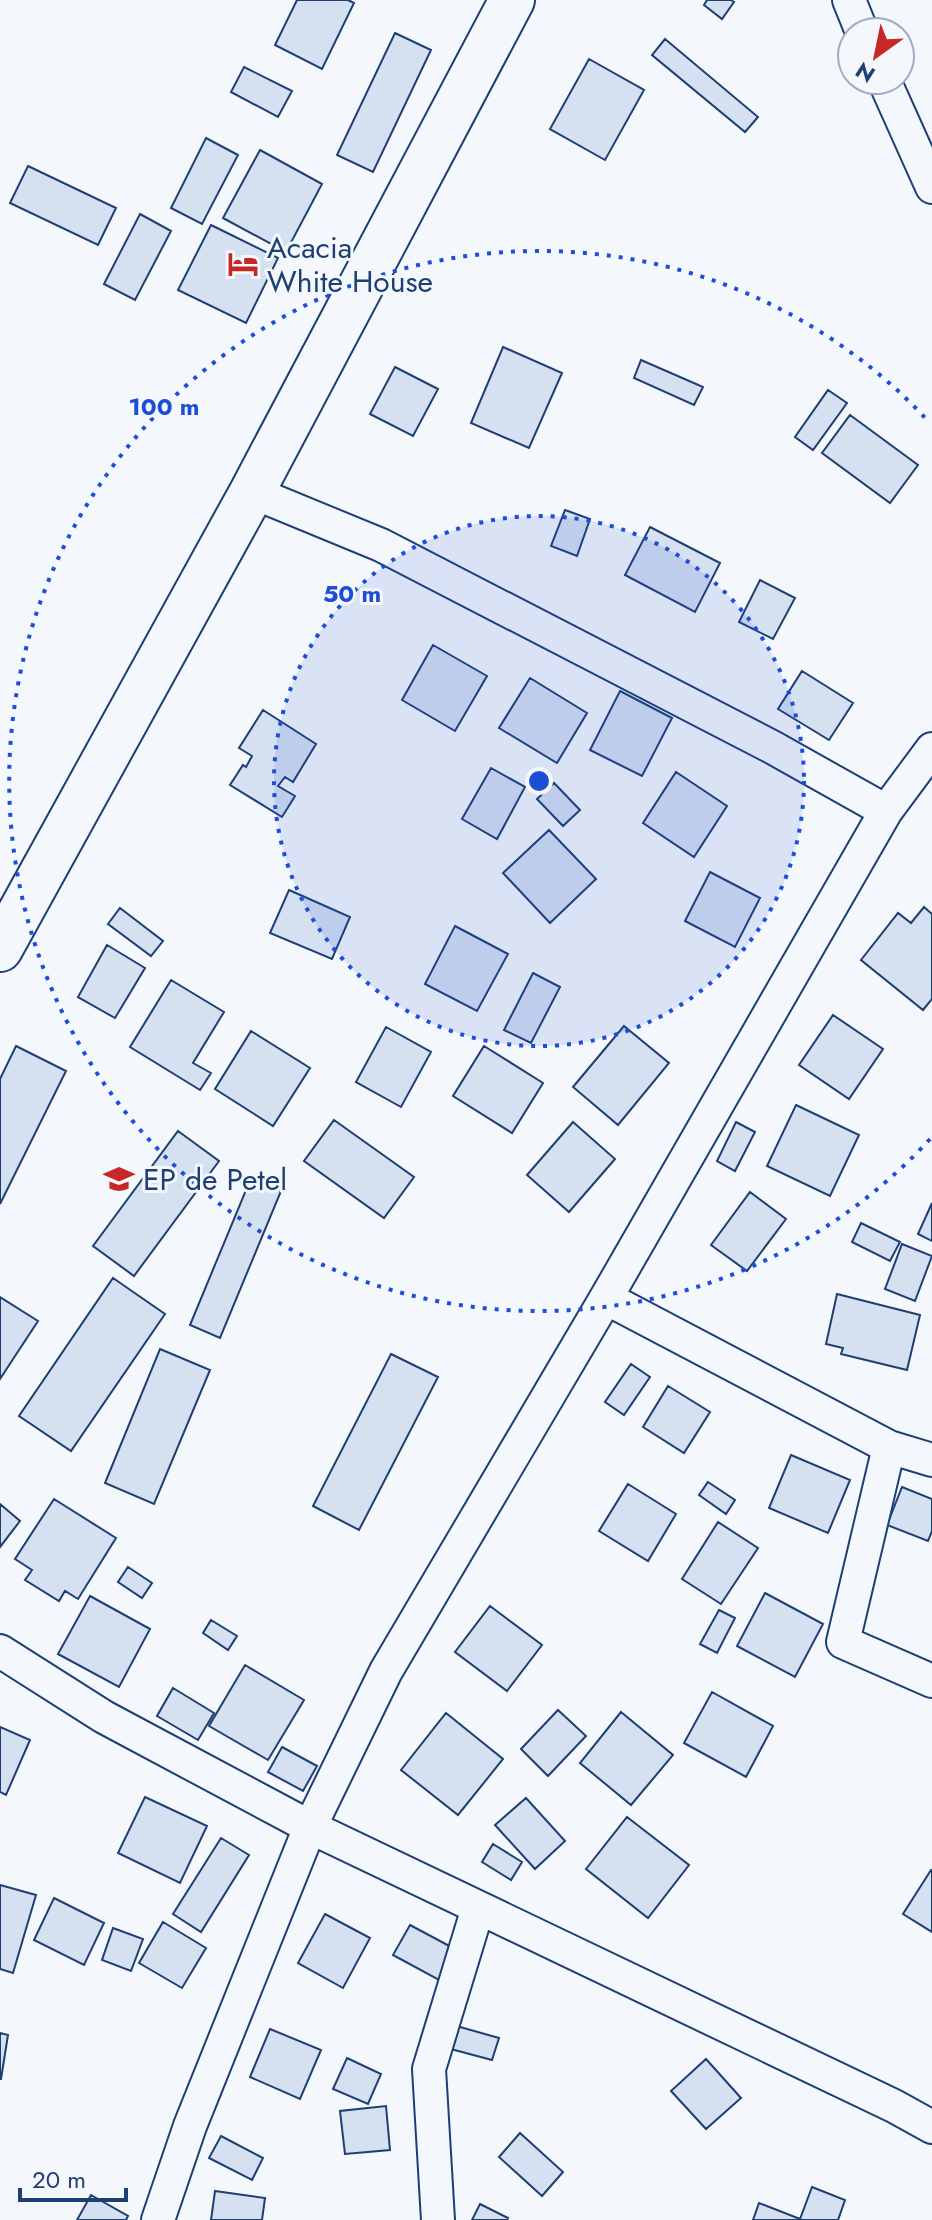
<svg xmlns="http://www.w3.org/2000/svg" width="932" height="2220" font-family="Jost,sans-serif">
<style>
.building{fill:#d5e0f0;stroke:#1d3f73;stroke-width:2}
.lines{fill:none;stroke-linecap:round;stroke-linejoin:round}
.minor-casing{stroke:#1d3f73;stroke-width:36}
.trunk-casing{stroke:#1d3f73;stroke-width:48}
.minor{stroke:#f4f7fb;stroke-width:32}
.trunk{stroke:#f4f7fb;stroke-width:44}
.ring{fill:none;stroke:#1d4ed8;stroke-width:4;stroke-dasharray:4 8}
.labels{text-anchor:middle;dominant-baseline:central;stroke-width:6;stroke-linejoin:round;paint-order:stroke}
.poi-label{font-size:30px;fill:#1d3f73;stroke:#f4f7fb;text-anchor:start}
.centre{fill:#1d4ed8;stroke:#f4f7fb;stroke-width:4}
.ring-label{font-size:24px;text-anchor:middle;font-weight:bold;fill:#1d4ed8;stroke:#f4f7fb;stroke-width:6;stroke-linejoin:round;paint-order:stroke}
</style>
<rect width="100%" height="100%" fill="#f4f7fb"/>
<path class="building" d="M297,0H348L354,3L322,69L275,45Z
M707,0H731L734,2L722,19L704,5Z
M395,33L431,50L373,172L337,155Z
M665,39L758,117L745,132L652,55Z
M589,59L644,90L605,160L550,129Z
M244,67L292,91L278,117L231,92Z
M206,138L238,155L202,224L171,208Z
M260,150L322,184L286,252L223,218Z
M28,166L116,208L98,245L10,203Z
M140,214L171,231L135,300L104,284Z
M211,225L278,258L246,323L178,290Z
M503,347L562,373L529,448L471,423Z
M641,360L703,387L694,405L634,378Z
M395,367L438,389L413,436L370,414Z
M828,390L847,403L813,450L795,437Z
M850,415L918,465L890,503L822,453Z
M565,510L590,519L577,556L551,546Z
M650,527L720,563L695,612L625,575Z
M760,580L795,598L773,639L739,622Z
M433,645L487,676L455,731L402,700Z
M802,671L853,703L829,740L778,709Z
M530,678L587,713L557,763L499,728Z
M620,691L672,718L642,776L590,750Z
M263,710L316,744L293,782L285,777L278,786L295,796L282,817L230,785L243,765L246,767L252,756L239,748Z
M491,768L525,787L497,839L462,819Z
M676,772L727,806L694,857L643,823Z
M554,783L580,810L563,826L537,799Z
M549,830L596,879L550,923L503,873Z
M710,872L760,898L735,947L685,921Z
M289,890L350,917L332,959L270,933Z
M924,907L932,914V999L923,1010L861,960L898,913L911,923Z
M120,908L163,941L151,956L108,924Z
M455,926L508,954L477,1011L425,984Z
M107,945L145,968L115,1018L78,997Z
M533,973L560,987L531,1043L504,1030Z
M171,980L224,1012L193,1063L211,1073L200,1090L130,1047Z
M833,1015L883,1049L849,1099L799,1065Z
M624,1026L669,1063L618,1125L573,1087Z
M386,1027L431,1052L401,1107L356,1082Z
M251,1031L310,1068L273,1126L215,1089Z
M16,1046L66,1071L0,1204V1079Z
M484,1046L543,1083L512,1133L453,1096Z
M796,1105L859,1135L830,1196L767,1166Z
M334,1120L414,1177L384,1218L304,1161Z
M573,1122L615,1159L569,1212L527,1175Z
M736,1122L755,1132L735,1171L717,1161Z
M178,1131L219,1161L134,1276L93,1246Z
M251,1178L281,1191L220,1338L190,1325Z
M750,1192L786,1219L747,1271L711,1245Z
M932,1203V1241L918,1234Z
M861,1223L900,1242L890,1261L852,1242Z
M902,1244L932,1256L915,1301L885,1289Z
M113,1278L165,1314L71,1451L19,1416Z
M837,1294L920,1315L907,1370L841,1354L843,1348L826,1344Z
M0,1297L38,1321L0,1379Z
M160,1349L210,1370L154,1504L105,1483Z
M391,1354L438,1377L359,1530L313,1506Z
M631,1364L650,1377L624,1415L605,1402Z
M668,1386L710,1412L684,1453L643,1427Z
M791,1455L850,1480L828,1533L769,1508Z
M708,1482L735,1500L726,1514L699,1495Z
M628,1484L676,1514L648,1561L599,1531Z
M902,1487L932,1499V1531L928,1541L887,1525Z
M54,1499L116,1538L78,1599L65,1591L59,1601L25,1580L32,1570L15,1559Z
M0,1504L20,1521L0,1547Z
M718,1522L758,1548L721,1604L682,1579Z
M128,1567L152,1583L142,1598L118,1582Z
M765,1593L823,1624L795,1677L737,1646Z
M90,1596L150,1629L119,1687L58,1654Z
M490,1606L542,1645L507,1691L455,1652Z
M719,1610L735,1618L717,1653L700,1644Z
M211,1620L237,1636L228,1650L203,1633Z
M245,1665L304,1700L268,1760L209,1726Z
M173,1688L214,1713L198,1740L157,1716Z
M712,1692L773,1726L746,1777L684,1743Z
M558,1710L586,1736L548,1776L521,1749Z
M621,1712L673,1755L631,1805L580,1763Z
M446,1713L503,1759L458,1815L401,1770Z
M0,1727L30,1740L6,1795L0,1792Z
M282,1747L317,1766L303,1791L268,1772Z
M145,1797L207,1826L180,1883L118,1853Z
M526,1798L565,1841L535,1869L495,1825Z
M627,1817L689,1865L648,1918L586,1869Z
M221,1838L249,1855L201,1932L173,1914Z
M493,1844L522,1862L511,1880L482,1862Z
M931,1870L932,1871V1932L903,1914Z
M0,1885L36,1895L13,1973L0,1969Z
M54,1898L104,1923L84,1965L34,1940Z
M325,1914L370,1938L343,1988L298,1963Z
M163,1922L206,1948L182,1988L139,1963Z
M410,1925L455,1949L439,1980L393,1955Z
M113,1928L143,1939L131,1971L102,1960Z
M453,2025L499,2038L492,2060L447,2048Z
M270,2029L321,2050L300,2099L250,2077Z
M0,2033L8,2035L1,2079H0Z
M347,2058L381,2074L368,2104L333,2089Z
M706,2059L741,2098L706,2129L671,2091Z
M386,2106L390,2150L345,2154L340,2111Z
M520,2133L563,2172L542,2196L499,2157Z
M221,2136L263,2158L252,2180L209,2158Z
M812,2187L845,2200L838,2220H753L759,2203L800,2219Z
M215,2191L265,2198L262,2220H211Z
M91,2195L128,2216L126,2220H77Z
M480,2204L508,2218L507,2220H472Z"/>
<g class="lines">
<g class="minor-casing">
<path id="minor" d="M849,0L862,32
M884,80L932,187
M252,492L381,545L772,747L886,811
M606,1298L889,1447L932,1460
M889,1447L843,1642L932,1681
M0,1651L104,1717L310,1827L894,2106L932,2127
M158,2220L190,2126L310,1827L386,1671L606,1298L886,811L932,749
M438,2220L429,2069L478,1908"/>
</g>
<g class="trunk-casing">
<path id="trunk" d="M0,949L252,492L512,0"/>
</g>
<use href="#minor" class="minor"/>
<use href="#trunk" class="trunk"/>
</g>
<circle cx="539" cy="781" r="265" fill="#1d4ed8" fill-opacity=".12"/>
<g class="ring">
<circle cx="539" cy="781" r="265"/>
<path d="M930 1139A530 530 0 1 1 930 423"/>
</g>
<defs>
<g id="hotel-bare" transform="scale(2.4)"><path d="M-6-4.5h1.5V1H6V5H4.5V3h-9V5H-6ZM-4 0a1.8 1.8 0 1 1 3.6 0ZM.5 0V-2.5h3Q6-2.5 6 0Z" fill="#c62828" stroke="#f4f7fb" stroke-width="2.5" paint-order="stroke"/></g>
<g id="school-bare" transform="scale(2.4)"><path d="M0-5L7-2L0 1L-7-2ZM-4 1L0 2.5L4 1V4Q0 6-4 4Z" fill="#c62828" stroke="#f4f7fb" stroke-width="2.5" paint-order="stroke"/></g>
</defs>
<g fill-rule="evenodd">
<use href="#hotel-bare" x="243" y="264"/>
<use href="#school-bare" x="119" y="1179"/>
</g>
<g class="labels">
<g class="poi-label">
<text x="267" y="247">Acacia<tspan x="267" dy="34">White House</tspan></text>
<text x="143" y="1179">EP de Petel</text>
</g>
</g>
<circle cx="539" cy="781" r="12" class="centre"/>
<g class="ring-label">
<text x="164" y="415">100 m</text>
<text x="352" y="602">50 m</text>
</g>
<g transform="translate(876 56) rotate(213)"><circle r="38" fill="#f4f7fb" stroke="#9eadc5" stroke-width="2"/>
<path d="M0-6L14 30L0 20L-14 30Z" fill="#c62828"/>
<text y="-12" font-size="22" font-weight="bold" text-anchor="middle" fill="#1d3f73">N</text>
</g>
<path d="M20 2188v12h106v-12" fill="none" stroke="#1d3f73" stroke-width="4"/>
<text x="32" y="2188" font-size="24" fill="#1d3f73" stroke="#f4f7fb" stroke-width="6" paint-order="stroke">20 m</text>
</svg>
